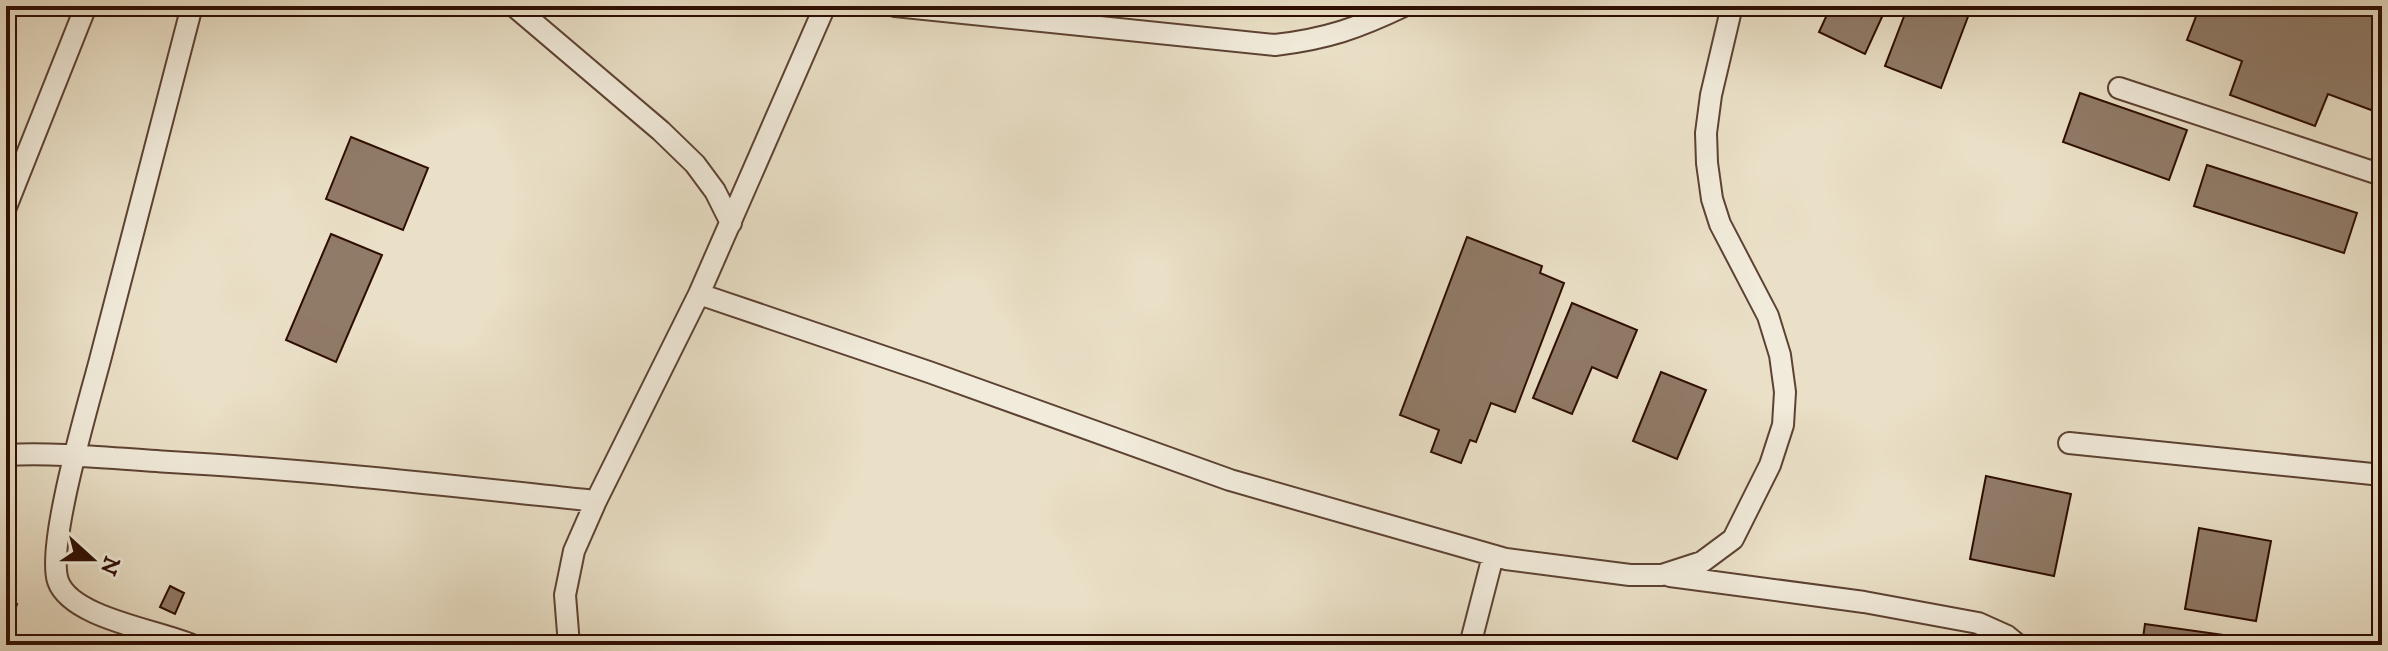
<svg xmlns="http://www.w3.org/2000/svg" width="2388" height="651" font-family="'IM FELL DW Pica',serif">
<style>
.building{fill:#907b68;stroke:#2e0d02;stroke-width:2}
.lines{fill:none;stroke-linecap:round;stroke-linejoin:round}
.service-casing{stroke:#5d4233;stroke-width:24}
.service{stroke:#f1ebdb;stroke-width:20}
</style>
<rect width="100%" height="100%" fill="#eae0c7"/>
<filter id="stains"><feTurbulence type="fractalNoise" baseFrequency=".0025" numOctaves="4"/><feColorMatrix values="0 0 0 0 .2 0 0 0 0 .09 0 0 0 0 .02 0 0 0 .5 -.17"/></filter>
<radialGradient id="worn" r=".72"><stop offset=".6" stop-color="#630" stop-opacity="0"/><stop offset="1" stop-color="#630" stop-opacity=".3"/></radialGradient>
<path class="building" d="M1831,6H1887L1865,54L1819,32Z
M1908,6H1972L1941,88L1885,66Z
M2200,6H2382V114L2328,94L2315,126L2230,95L2242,61L2187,40Z
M2080,93L2187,130L2169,180L2063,142Z
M351,137L428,168L403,230L326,199Z
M2207,165L2357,213L2344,253L2194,206Z
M331,234L382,255L336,362L286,340Z
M1467,237L1542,266L1540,273L1564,283L1515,412L1491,403L1476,442L1470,440L1461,463L1431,452L1439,430L1400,415Z
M1572,303L1637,330L1617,378L1592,367L1572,414L1533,398Z
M1661,372L1706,390L1677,459L1633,441Z
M1986,476L2071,494L2054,576L1970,559Z
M2199,528L2271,541L2256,621L2185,609Z
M170,586L184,593L175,614L160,607Z
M6,601L17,604L6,639Z
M2145,624L2295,645H2142Z"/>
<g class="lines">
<g class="service-casing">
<path id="service" d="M514,6L661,131L695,164L715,191L731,223
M895,6L1275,45C1327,39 1358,28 1404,6
M2119,88L2382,175
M6,207L86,6
M699,294L929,372L1230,480L1506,559L1630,575H1662L1702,562L1733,539L1770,465L1783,425L1785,392L1780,355L1768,316L1720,224L1712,199L1707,163L1706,133L1711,95L1732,6
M2069,443L2382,475
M6,455C60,452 116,459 170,462C313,470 454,486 596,501
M1670,576L1864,602L1978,623L2007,636L2018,645
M192,645C157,630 71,618 58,581C46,545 89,402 100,360C131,242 162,124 192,6
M569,645L565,595L574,551L596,501L699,294L825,6
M1470,645L1493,556"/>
</g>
<use href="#service" class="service"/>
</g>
<rect width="2388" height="651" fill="none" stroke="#eae0c7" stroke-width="32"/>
<rect x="8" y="8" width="2372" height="635" fill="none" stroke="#2e0d02" stroke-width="4"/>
<rect x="16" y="16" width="2356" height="619" fill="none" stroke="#2e0d02" stroke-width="2"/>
<g transform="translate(92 559) rotate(111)" stroke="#f1ebdb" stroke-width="6" paint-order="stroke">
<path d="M0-6L14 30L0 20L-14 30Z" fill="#2e0d02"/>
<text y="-12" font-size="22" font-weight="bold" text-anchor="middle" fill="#2e0d02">N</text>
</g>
<rect width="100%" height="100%" filter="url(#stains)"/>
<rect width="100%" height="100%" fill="url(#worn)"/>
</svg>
